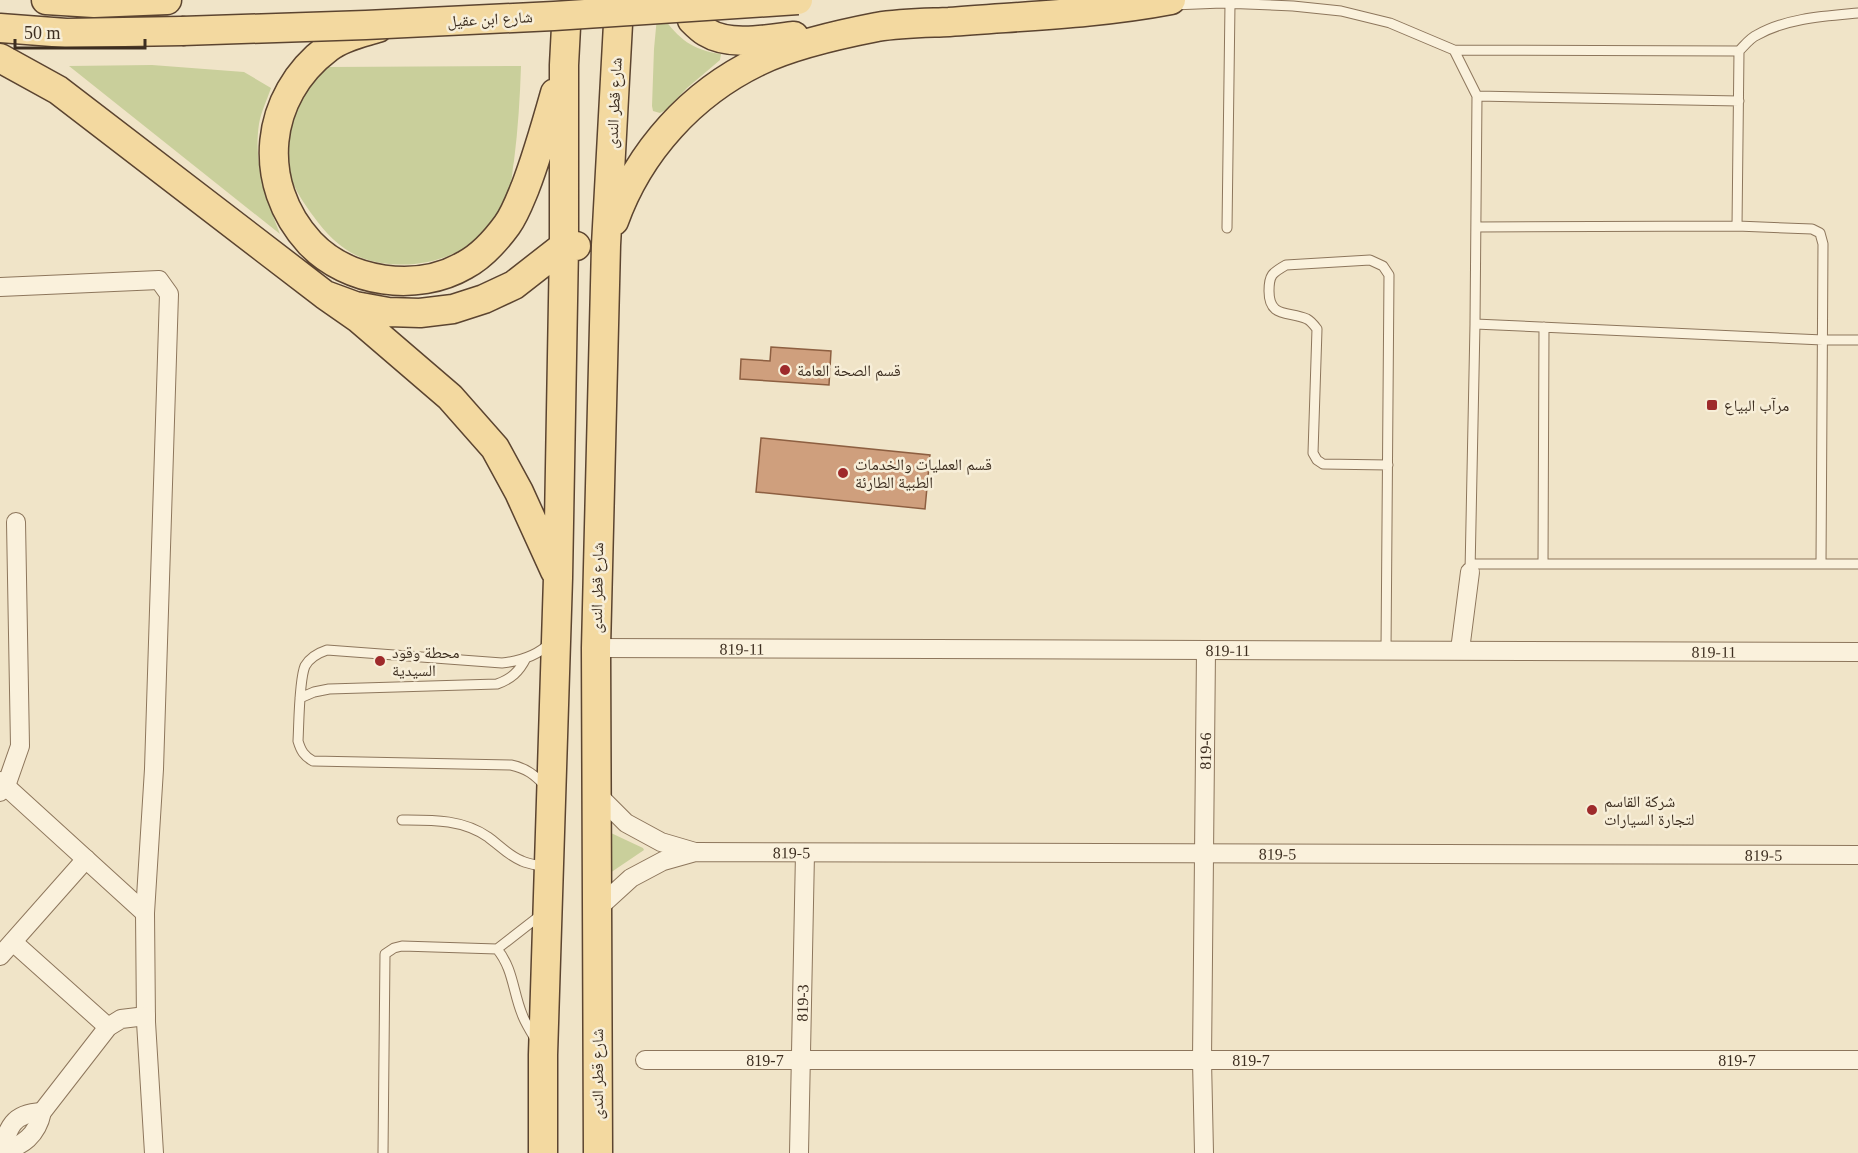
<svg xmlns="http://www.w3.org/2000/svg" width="1858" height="1153" font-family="'Times New Roman','Noto Naskh Arabic',serif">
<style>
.green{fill:#c9cf9b}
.building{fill:#cf9f7d;stroke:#8d5f41;stroke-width:1.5}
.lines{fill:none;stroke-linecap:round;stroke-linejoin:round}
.lane-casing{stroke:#8d765c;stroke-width:11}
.street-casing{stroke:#8d765c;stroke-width:20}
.primary-casing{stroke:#5b4430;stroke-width:31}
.lane{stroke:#faf1dc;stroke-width:9}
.street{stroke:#faf1dc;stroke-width:18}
.primary{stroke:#f3d9a0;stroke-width:28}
.primary-bridge-casing{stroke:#5b4430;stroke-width:31;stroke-linecap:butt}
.primary-bridge{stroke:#f3d9a0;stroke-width:28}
.poi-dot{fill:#9e2a2b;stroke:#f7eed8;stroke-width:2}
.labels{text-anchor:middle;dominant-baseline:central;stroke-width:5;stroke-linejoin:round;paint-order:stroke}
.street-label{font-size:16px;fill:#3d2e20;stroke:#f7eed8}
.poi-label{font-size:16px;fill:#3d2e20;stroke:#f7eed8;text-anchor:start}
</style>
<rect width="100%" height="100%" fill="#f0e4c8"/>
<path class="green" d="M662,16C679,39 692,50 721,54L720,60L687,88L666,110L660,113L653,111L652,106L654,49L657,17Z
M152,65L244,72L271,88C267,100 261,112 259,124C253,164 266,198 280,234L69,66Z
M521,66C520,98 518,129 514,161C512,171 512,183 509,193C504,204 497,220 489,229C458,262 404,273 362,258C342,250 326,234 314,217C305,205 296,192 291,178C282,154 289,120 302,98C309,87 318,76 328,67Z
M611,833L643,848L644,850L610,873L609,835Z"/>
<path class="building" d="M771,347L831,351L829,385L740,379L741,359L770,361Z
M761,438L930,455L925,509L756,492Z"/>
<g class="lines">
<g class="lane-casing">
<path id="lane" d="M1173,5L1222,3L1293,6L1341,11L1390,23L1454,50L1739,51C1745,45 1750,38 1757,35C1787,18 1825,16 1858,13
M1454,50L1477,96L1475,324L1470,572
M1739,51L1737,226L1812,229L1820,233L1823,244L1821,564
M1477,96L1739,101
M1476,227L1737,226
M1227,228L1230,4
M1475,324L1823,340H1858
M1471,564H1858
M1543,564L1544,327
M1386,650L1389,275L1383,266L1370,260L1286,265C1272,273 1269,275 1269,291C1269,318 1288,311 1307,319C1311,321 1314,325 1317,329L1313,453L1317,460L1323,464L1388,465
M300,698L314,692L329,689L497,684C511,679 519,672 526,658
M545,786C535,775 526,768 511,765L313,761C304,756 301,751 298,741C299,724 299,680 305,666C310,657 318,653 327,650L502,663C521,661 537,656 550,643
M402,820C432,820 462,819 488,837C499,845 509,856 522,861C529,864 537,865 545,867
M497,949C513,968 513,992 522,1014C525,1023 531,1031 535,1039
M383,1153L385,954L394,948L402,946L497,949L542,914"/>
</g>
<g class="street-casing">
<g id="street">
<path d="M0,287L159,280L169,294L154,769L145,913L146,1022L154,1153"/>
<path id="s1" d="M596,648L1858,652"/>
<path d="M1460,650L1470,572"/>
<path d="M0,781L145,913"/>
<path d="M0,792L6,786L20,746L16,522"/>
<path d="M596,793L626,823L661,842L695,852"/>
<path id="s2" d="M597,909L631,878L663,861L695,852L1858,855"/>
<path d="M13,942L108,1027"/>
<path d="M0,956L86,859"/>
<path id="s3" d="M645,1060H1858"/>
<path d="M1,1153C23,1145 37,1136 42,1112L108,1027L121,1019L146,1016"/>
<path d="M1,1153C8,1128 12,1113 42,1112"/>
<path id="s4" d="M799,1153L805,853"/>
<path id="s5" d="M1204,1153L1202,1060L1206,650"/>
</g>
</g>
<g class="primary-casing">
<path id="primary" d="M46,0L94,3L167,0
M692,20C696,24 701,29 706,32C730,47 768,39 794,36
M0,28L66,33L182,31
M378,28C362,33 342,37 328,48C264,96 255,183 310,243C348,283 417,293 465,265C482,256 496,240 507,225C515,214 520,200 525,188C537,157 546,125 555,93
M0,58L58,90L325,295L358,318L450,397L495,448L519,492L555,571
M614,221C639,151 692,93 759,61C792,45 841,34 877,27C901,23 926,23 949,22C1023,16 1098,14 1171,0
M325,295L355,306L388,312L420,313L453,309L484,299L514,285L564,246H576
M543,1153V1055L558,578L564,246V65L566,27
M598,1153L596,648L606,245L618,24"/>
</g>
<use href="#lane" class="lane"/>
<use href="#street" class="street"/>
<use href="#primary" class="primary"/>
<g class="primary-bridge-casing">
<path id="primary-bridge" d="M182,31L366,25L554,16L798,0"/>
</g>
<use href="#primary-bridge" class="primary-bridge"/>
</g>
<g class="poi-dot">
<circle cx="785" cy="370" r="6"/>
<rect x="1706" y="399" width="12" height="12" rx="3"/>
<circle cx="843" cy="473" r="6"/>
<circle cx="380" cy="661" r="6"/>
<circle cx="1592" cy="810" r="6"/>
</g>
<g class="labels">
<g class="street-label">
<text transform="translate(490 19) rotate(-3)">شارع ابن عقيل</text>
<text transform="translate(614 103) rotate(-87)">شارع قطر الندى</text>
<text transform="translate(597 588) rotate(-89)">شارع قطر الندى</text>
<text stroke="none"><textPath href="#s1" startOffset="146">819-11</textPath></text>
<text stroke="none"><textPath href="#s1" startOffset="632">819-11</textPath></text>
<text stroke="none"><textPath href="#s1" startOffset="1118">819-11</textPath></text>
<text stroke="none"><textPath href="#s5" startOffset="402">819-6</textPath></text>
<text stroke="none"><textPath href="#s2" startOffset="212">819-5</textPath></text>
<text stroke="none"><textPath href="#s2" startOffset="698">819-5</textPath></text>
<text stroke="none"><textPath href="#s2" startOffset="1184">819-5</textPath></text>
<text stroke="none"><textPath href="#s4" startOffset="150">819-3</textPath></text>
<text stroke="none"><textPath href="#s3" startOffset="120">819-7</textPath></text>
<text stroke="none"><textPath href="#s3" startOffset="606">819-7</textPath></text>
<text stroke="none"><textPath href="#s3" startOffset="1092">819-7</textPath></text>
<text transform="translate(597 1074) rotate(-90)">شارع قطر الندى</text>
</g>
<g class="poi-label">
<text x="797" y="370">قسم الصحة العامة</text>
<text x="1724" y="405">مرآب البياع</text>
<text x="855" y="464">قسم العمليات والخدمات<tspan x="855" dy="18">الطبية الطارئة</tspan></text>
<text x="392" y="652">محطة وقود<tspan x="392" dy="18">السيدية</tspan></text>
<text x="1604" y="801">شركة القاسم<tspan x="1604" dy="18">لتجارة السيارات</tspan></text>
</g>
</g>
<path d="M15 39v9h130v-9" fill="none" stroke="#3d2e20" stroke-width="3"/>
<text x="24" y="39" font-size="18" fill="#3d2e20" stroke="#f7eed8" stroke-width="4.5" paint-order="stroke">50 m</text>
</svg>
